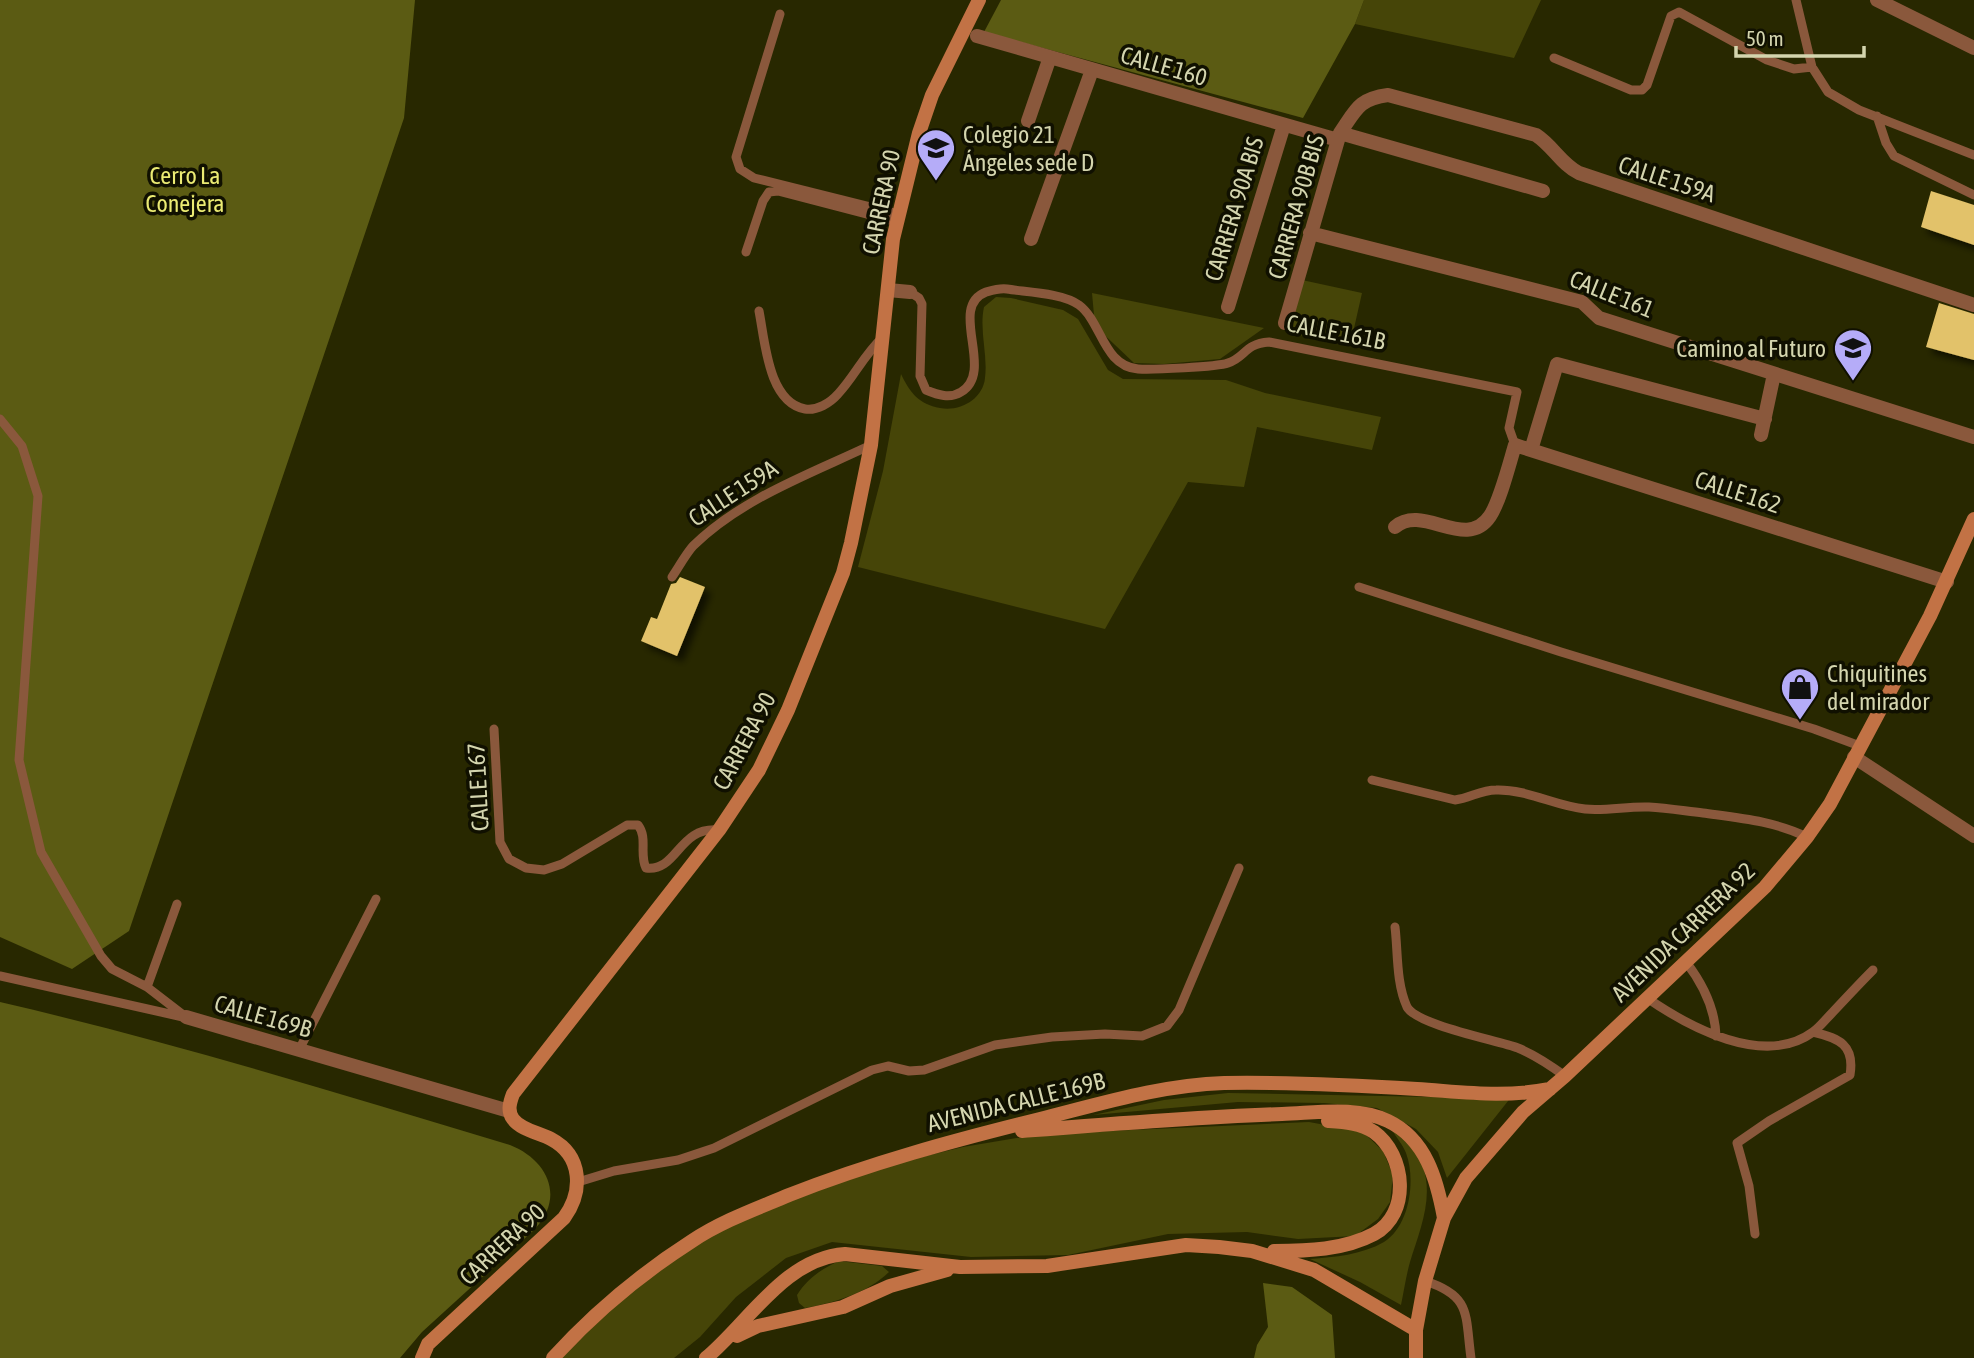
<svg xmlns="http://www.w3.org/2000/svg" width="1974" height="1358" font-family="'Asap Condensed',sans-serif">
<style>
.green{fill:#464508}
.forest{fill:#5b5b13}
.building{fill:#e2c26b;filter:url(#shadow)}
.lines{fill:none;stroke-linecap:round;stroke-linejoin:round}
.lane{stroke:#8a583c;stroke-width:9}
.street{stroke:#8a583c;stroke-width:14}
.secondary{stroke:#c27245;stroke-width:14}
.labels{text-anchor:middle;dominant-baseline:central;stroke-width:7;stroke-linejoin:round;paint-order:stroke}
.street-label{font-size:24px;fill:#d4d5ae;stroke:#101000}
.poi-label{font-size:24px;fill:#d4d5ae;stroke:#101000;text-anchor:start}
.park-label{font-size:24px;fill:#ebeb73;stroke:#101000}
</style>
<defs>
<filter id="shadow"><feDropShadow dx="6" dy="6" stdDeviation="3.5" flood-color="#0009"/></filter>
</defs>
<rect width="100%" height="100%" fill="#282800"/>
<path class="green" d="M1364,0H1541L1514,58L1355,24Z
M1302,280L1362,293L1350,346L1290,333Z
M1092,293L1264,328L1220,359L1164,364L1134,363L1095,326Z
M996,297L1011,298L1063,310L1078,319L1108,370L1123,379L1226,380L1265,393L1381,417L1372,450L1257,427L1244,487L1188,482L1105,629L858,567L883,471L901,374C910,393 919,404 940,408C960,412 983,399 985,378C988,354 979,331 984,307Z
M1228,1093L1482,1098L1512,1096L1447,1178L1438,1152L1416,1129L1377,1108L1324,1103L1238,1102L1093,1115L1164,1100Z
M1309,1122L1363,1132L1383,1151L1393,1175L1390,1202L1378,1219L1355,1236L1298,1239L1247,1232L1168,1234L1068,1255L971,1257L832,1242L786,1258L736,1297L700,1337L674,1358H561L599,1316L674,1254L753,1213L860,1172L963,1147L1041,1134Z
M1392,1130C1404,1140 1418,1151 1423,1167C1434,1199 1419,1232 1410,1262C1406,1276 1404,1291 1401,1305L1360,1282L1310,1259C1335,1257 1361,1255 1384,1242C1410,1226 1416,1179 1406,1153C1403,1145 1396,1137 1392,1130Z
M839,1261L882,1266L889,1272C868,1293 833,1303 805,1308L799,1303L797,1295C807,1279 821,1269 839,1261Z"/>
<path class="forest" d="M0,0H415L404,118L129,931L72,969L0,937Z
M1001,0H1364L1355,24L1303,118L984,32Z
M0,1002C172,1042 341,1094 510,1145C548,1160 565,1197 535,1229L422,1332L400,1358H0Z
M1263,1283L1292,1287L1332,1315L1335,1358H1254L1257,1345L1268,1327Z"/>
<path class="building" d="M1931,191L1974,205V245L1921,227Z
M1939,303L1974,314V360L1926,347Z
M680,577L705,587L677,656L641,641L651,617L657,619L671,584L676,583Z"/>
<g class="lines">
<path class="lane" d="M1796,0L1812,67L1828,92L1859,110L1974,155
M780,14L736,157L740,169L754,178L899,214
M1554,58L1631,90H1642L1647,85L1671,16L1679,12L1767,60L1794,69L1812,67
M1877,116L1886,143L1894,156L1974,195
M746,252L763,201L769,192L778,191L897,222
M910,292L919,298L922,304L920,376L926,390C938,395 950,399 961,392C996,371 947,307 986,292C993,290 999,288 1007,289C1026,292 1063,293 1079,305C1102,322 1103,366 1138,369C1151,370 1217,367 1228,363C1246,357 1244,344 1269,342L1517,392L1509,428L1515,445
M759,311C765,341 768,402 805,409C817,411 830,403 838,394C854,377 864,355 882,338
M0,419L22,446L38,496L19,760L41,852L101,956L112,969L147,987L186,1017
M672,577C679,567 685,555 693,546C742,498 810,474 871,445
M1359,587L1561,652L1814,729L1860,746
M494,729L500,842L509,859L526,868L544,870L562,864L627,825H638C648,838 639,854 646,868C678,872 678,826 719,830
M1372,780L1455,800C1470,798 1481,790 1496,790C1527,789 1555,806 1585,809C1607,811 1628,806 1649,807C1667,808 1685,811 1703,813C1739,818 1774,821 1807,837
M1395,927C1398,952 1396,983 1407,1007C1417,1025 1496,1040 1518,1048C1535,1055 1550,1065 1565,1076
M1686,962C1703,984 1715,1008 1716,1036
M0,976L183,1017
M147,987L177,904
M1647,998C1689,1027 1764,1068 1813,1032C1820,1027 1826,1019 1832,1013C1846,998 1859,984 1873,970
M299,1050L376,899
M578,1182L614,1171L678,1160L714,1148L872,1070L888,1066L909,1071L924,1070L995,1045L1052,1037L1105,1034L1142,1036L1167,1026L1179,1010L1239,868
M1755,1234L1749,1186L1737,1143L1769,1121L1850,1075C1855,1045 1839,1038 1813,1032
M1425,1281C1472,1296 1465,1315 1471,1358"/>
<path class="street" d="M1877,0L1974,48
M977,36L1338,140
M1028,121L1050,57
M1340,133L1543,191
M1310,233L1582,302L1599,318L1974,437
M1031,239L1092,70
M888,290L910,292
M1228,307L1284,125
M1285,323L1340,133C1356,110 1358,99 1388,95L1536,135C1553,146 1561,164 1579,173L1974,305
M1761,435L1774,374
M1531,450L1557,364L1765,419
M1395,527C1423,503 1466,552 1490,516C1500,501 1509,465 1515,445L1947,582
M1854,757L1974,836
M186,1017L509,1111"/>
<path class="secondary" d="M1022,1131C1109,1124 1195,1117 1282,1114C1316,1113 1357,1106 1388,1121C1426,1139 1437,1180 1444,1218
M1274,1251C1307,1251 1344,1250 1374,1234C1411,1214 1406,1155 1374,1132C1361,1123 1343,1122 1328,1121
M737,1336L758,1326L843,1307L890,1286L947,1270
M422,1358L428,1344L564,1218C583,1192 583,1156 551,1139C540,1133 521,1130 513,1119C507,1111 510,1102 513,1094L719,830L759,770L788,710L843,573L851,543L871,445L893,239L919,133L932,95L979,0
M553,1358C593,1314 642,1273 692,1241C722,1221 756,1209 789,1195C870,1163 955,1140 1040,1119C1100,1104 1161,1085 1224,1083C1288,1082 1353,1085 1417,1089C1464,1092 1503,1098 1550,1089
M706,1358C748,1323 785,1258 845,1254L960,1267L1047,1266L1186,1245L1219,1247L1252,1251L1314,1270L1416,1330
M1416,1358V1330L1425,1281L1444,1218L1466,1178L1523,1112L1565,1076L1765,887L1807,837L1830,804L1930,616L1974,519"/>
</g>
<defs>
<g id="school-pin" transform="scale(2.0125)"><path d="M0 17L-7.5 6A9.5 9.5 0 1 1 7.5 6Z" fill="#b5acf8" stroke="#101000"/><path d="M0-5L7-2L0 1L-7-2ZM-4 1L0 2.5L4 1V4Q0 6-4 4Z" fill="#111"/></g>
<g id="shop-pin" transform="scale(2.0125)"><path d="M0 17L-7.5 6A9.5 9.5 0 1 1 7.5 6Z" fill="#b5acf8" stroke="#101000"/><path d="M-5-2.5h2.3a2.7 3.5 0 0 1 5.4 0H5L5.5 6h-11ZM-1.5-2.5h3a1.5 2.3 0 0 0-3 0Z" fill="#111"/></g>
</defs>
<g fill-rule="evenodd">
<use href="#school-pin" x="936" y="148"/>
<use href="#school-pin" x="1853" y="348"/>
<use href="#shop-pin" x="1800" y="687"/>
</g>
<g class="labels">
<g class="street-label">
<text transform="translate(1164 66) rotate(16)">CALLE 160</text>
<text transform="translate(1667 179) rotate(18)">CALLE 159A</text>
<text transform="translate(881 202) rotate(-78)">CARRERA 90</text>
<text transform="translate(1296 207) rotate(-74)">CARRERA 90B BIS</text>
<text transform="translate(1234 209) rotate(-73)">CARRERA 90A BIS</text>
<text transform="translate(1612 294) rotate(22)">CALLE 161</text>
<text transform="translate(1336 332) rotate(11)">CALLE 161B</text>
<text transform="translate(1738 492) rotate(18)">CALLE 162</text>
<text transform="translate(733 493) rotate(-33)">CALLE 159A</text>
<text transform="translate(744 741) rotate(-62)">CARRERA 90</text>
<text transform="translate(478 787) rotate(-93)">CALLE 167</text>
<text transform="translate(1683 932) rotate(-44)">AVENIDA CARRERA 92</text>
<text transform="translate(263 1016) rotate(16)">CALLE 169B</text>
<text transform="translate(1016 1102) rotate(-14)">AVENIDA CALLE 169B</text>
<text transform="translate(502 1244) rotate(-43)">CARRERA 90</text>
</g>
<g class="poi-label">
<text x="963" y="134">Colegio 21<tspan x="963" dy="28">Ángeles sede D</tspan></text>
<text x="1826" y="348" text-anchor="end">Camino al Futuro</text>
<text x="1827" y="673">Chiquitines<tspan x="1827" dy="28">del mirador</tspan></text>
</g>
<g class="park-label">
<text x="185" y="175">Cerro La<tspan x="185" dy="28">Conejera</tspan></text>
</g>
</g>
<path d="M1736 46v10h128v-10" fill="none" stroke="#d4d5ae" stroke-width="3.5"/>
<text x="1746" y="46" font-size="21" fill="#d4d5ae" stroke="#101000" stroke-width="5" paint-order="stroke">50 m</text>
</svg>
